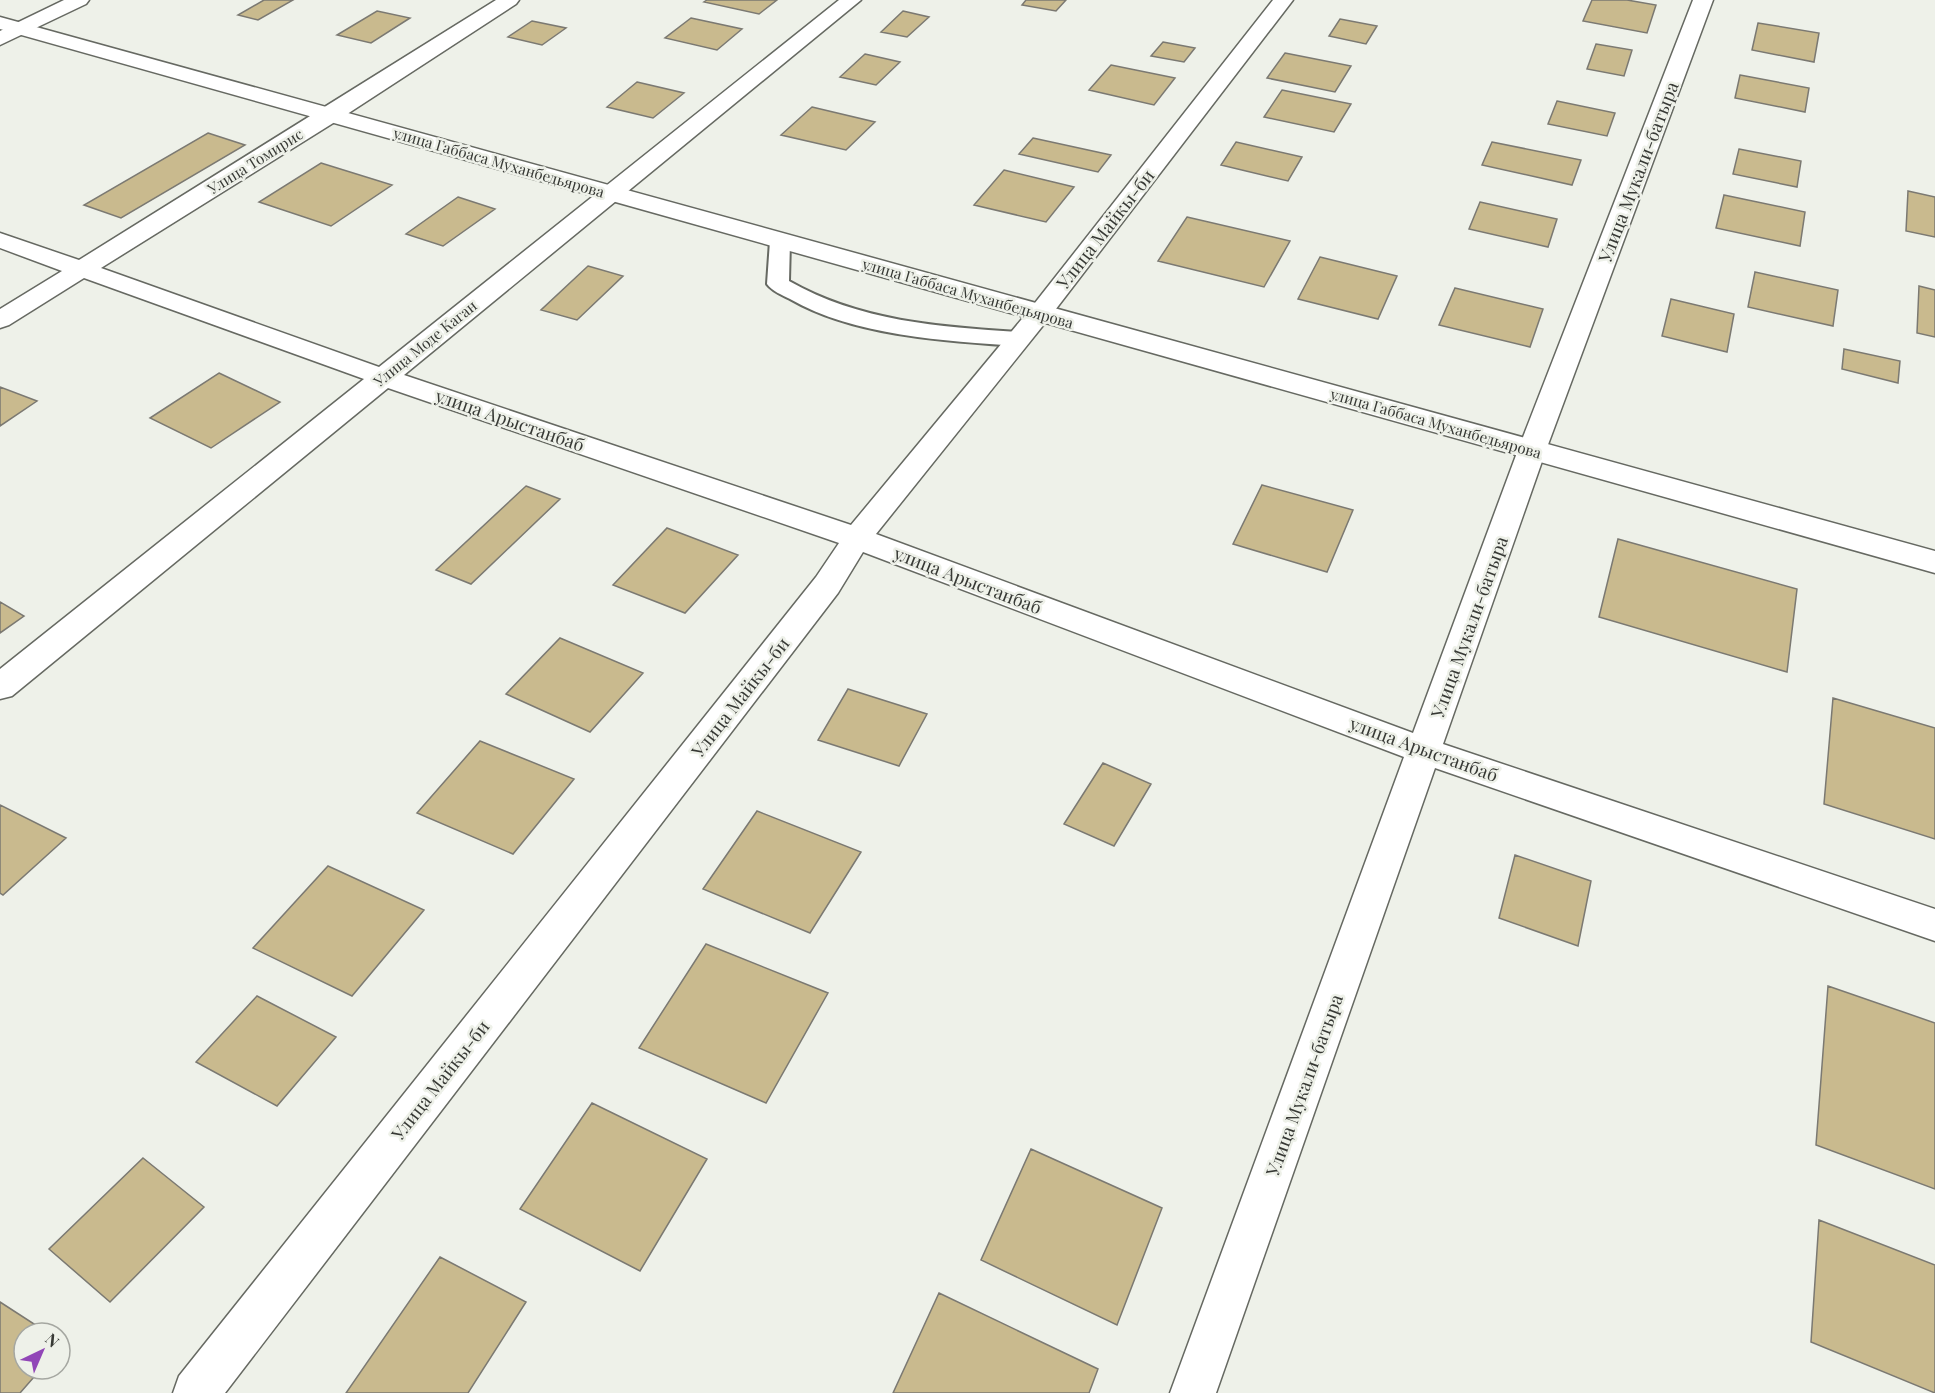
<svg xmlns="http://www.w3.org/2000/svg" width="1935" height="1393" font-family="'Playfair Display',serif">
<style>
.building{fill:#c9ba8e;stroke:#7b7972;stroke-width:1.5}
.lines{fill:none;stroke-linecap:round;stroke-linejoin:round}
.lane-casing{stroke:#666962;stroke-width:4}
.street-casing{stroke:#666962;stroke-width:3}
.secondary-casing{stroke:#666962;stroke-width:3}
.lane{fill:#fff;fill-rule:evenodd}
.street{fill:#fff;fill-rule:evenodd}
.secondary{fill:#fff;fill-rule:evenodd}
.labels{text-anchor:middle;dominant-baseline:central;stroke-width:5;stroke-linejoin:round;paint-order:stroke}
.far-street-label{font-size:15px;fill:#373935;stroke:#eef1e9}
.street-label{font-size:18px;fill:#373935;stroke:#eef1e9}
</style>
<rect width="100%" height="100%" fill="#eef1e9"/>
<path class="building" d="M264,0H293L258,20L238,15Z
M707,0H777L759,14L704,2Z
M1026,0H1066L1056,11L1022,5Z
M1592,0H1627L1656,5L1647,33L1583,21Z
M377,11L410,18L371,43L337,35Z
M903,11L929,17L907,37L881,32Z
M691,18L742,29L717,50L665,38Z
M1340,19L1377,26L1366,44L1329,36Z
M532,21L566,28L542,45L508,37Z
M1758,23L1819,33L1814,62L1752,50Z
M1163,42L1195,48L1184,62L1151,56Z
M1596,44L1632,50L1624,76L1587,69Z
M1285,53L1351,66L1335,92L1267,78Z
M865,54L900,62L876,85L840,77Z
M1111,65L1175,78L1154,105L1089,90Z
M1740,75L1809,88L1805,112L1735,98Z
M637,82L684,93L653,118L607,107Z
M1282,90L1351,104L1334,132L1264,117Z
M1557,101L1615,113L1607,136L1548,124Z
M812,107L875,122L846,150L781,135Z
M208,133L245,145L121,218L84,205Z
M1033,138L1111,155L1098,172L1019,154Z
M1236,142L1302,157L1288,181L1221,165Z
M1492,142L1581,160L1572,185L1482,165Z
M1739,149L1801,161L1797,187L1733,174Z
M321,163L392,185L331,226L259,202Z
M1004,170L1074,187L1046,222L974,205Z
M1908,191L1935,197V237L1906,231Z
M1724,195L1805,212L1800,246L1716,228Z
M458,197L495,209L443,246L406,234Z
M1480,202L1557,219L1548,247L1469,229Z
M1187,217L1290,241L1264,287L1158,261Z
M1320,257L1397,276L1378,319L1298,299Z
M588,266L623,276L577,320L541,310Z
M1755,272L1838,290L1833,326L1748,307Z
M1919,286L1935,290V337L1917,333Z
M1455,288L1543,309L1530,347L1439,325Z
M1671,299L1734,314L1727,352L1662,336Z
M1844,349L1900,361L1898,383L1842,369Z
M219,373L280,402L211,448L150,418Z
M0,387L37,401L0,426Z
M1262,485L1353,510L1327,572L1233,544Z
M526,486L560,499L471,584L436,570Z
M667,528L738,555L685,613L613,585Z
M1618,539L1797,589L1787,672L1599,617Z
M0,602L24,616L0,633Z
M560,638L643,673L590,732L506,694Z
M848,689L927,714L899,766L818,740Z
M1833,698L1935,728V839L1824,804Z
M480,741L574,779L513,854L417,813Z
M1103,763L1151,784L1114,846L1064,824Z
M0,805L66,838L3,895L0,893Z
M757,811L861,852L810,933L703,889Z
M1515,855L1591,881L1578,946L1499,918Z
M328,866L424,910L352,996L253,948Z
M706,944L828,993L766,1103L639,1048Z
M1828,986L1935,1023V1189L1816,1145Z
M257,996L336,1037L277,1106L196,1062Z
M592,1103L707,1159L640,1271L520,1209Z
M1031,1149L1162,1208L1117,1325L981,1260Z
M143,1158L204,1207L110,1302L49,1249Z
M1819,1220L1935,1265V1393L1811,1342Z
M440,1257L526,1302L468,1393H346Z
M939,1293L1098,1369L1089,1393H893Z
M0,1302L48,1333H24V1369H41L20,1393H0Z"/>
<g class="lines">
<g class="lane-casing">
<path id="lane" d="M780,235L787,237L790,241L789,281C859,321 939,327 1018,332L1026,334L1029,339L1026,344L1018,346C945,341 854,336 790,299C782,295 772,291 767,284L770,241L773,237Z"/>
</g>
<g class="street-casing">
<path id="street" d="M64,0H89L86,4L0,45V31Z
M496,0H519L516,4L338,120L101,268L379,367L839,0H861L404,375L851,525L1031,308L1273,0H1293L1049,318L876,534L1413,733L1518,450L1693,0H1713L1546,450L1443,744L1935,909V941L1435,768L1216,1393H1170L1404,757L863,552L838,593L225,1393H173L179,1376L816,577L839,543L388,388L12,696L0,699V669L364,379L84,278L9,325L0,328V309L62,271L0,248V233L79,260Z"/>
</g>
<g class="secondary-casing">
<path id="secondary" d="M0,17L1935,551V573L0,29Z"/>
</g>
<use href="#lane" class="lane"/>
<use href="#street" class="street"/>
<use href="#secondary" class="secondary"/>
</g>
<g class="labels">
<g class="far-street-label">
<text transform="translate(255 161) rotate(-32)">Улица Томирис</text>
<text transform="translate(499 162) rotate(16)">улица Габбаса Муханбедьярова</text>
<text transform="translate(968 293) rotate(16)">улица Габбаса Муханбедьярова</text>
<text transform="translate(425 343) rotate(-39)">Улица Моде Каган</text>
<text transform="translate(1436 423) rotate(16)">улица Габбаса Муханбедьярова</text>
</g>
<g class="street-label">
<text transform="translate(1638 172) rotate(-69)">Улица Мукали-батыра</text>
<text transform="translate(1105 229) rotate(-52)">Улица Майкы-би</text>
<text transform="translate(510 420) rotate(19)">улица Арыстанбаб</text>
<text transform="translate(968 580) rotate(21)">улица Арыстанбаб</text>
<text transform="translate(1469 627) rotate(-70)">Улица Мукали-батыра</text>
<text transform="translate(740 697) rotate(-52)">Улица Майкы-би</text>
<text transform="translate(1424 749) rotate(20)">улица Арыстанбаб</text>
<text transform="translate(440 1080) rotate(-52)">Улица Майкы-би</text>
<text transform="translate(1304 1085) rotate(-70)">Улица Мукали-батыра</text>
</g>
</g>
<g transform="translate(42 1351) rotate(44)"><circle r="28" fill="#eef1e9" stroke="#a5a7a1" stroke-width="1.5"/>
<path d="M0-4.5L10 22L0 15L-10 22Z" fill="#9146b7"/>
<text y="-9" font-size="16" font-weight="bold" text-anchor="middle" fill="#373935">N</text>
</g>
</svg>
